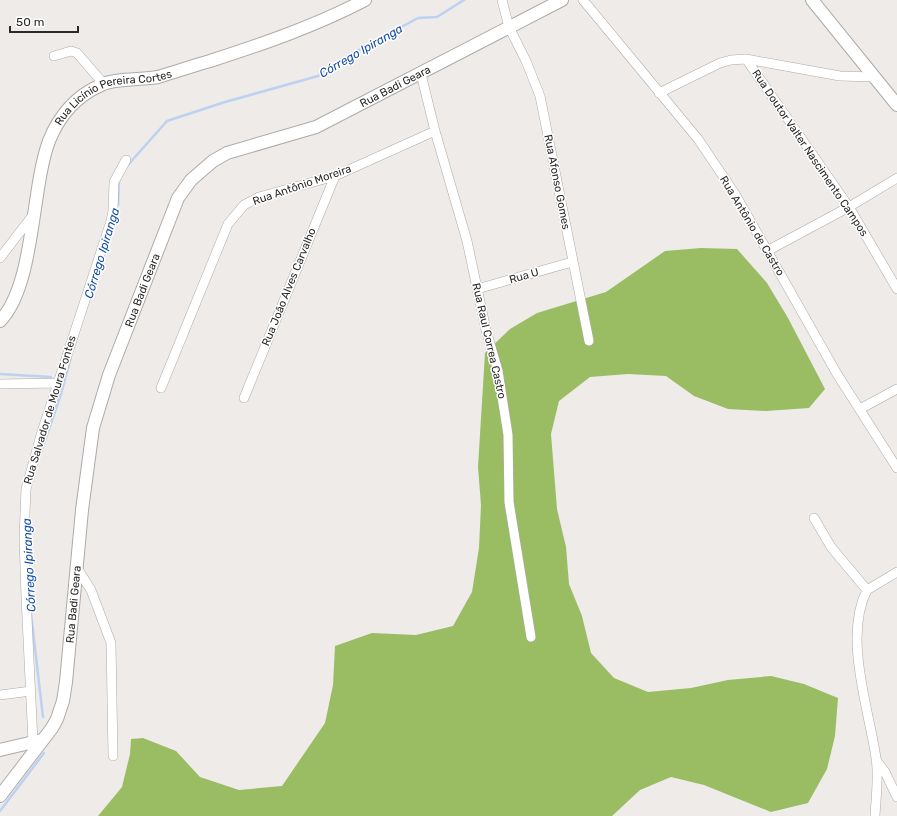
<svg xmlns="http://www.w3.org/2000/svg" width="897" height="816" font-family="Rubik,sans-serif">
<style>
.forest{fill:#9abd64}
.lines{fill:none;stroke-linecap:round;stroke-linejoin:round}
.stream{stroke:#bdd1f0;stroke-width:2.5}
.street-casing{stroke:#adaba8;stroke-width:10}
.secondary-casing{stroke:#adaba8;stroke-width:14}
.street{stroke:#fff;stroke-width:9}
.secondary{stroke:#fff;stroke-width:12}
.labels{text-anchor:middle;dominant-baseline:central;stroke-width:3;stroke-linejoin:round;paint-order:stroke}
.street-label{font-size:11px;fill:#2b2a29;stroke:#fff}
.water-label{font-size:12px;font-style:italic;fill:#154ea6;stroke:#fff}
</style>
<rect width="100%" height="100%" fill="#eeebe9"/>
<path class="forest" d="M701,248L737,249L767,283L788,318L825,389L809,408L766,411L728,409L694,396L666,376L628,374L590,377L559,401L551,434L557,509L566,547L569,584L582,616L591,653L614,678L648,692L691,688L728,680L771,676L804,684L838,698L835,736L827,769L808,803L771,812L704,785L671,777L640,790L612,816H98L122,787L130,754L131,739L143,738L176,751L200,777L239,790L282,786L325,723L333,685L335,646L372,633L416,635L453,626L472,592L479,548L481,505L478,467L485,353L510,329L537,313L606,292L665,251Z"/>
<g class="lines">
<path class="stream" d="M127,166L167,121L225,102L318,76L346,57L418,18L437,17L464,0
M118,205L119,180
M0,374L51,377
M40,455L61,394L71,357
M31,614L43,717
M0,811L44,753"/>
<g class="street-casing">
<path id="street" d="M502,0L509,27L526,61L540,96L589,341
M583,0L698,139L735,194L837,374L897,468
M54,56L71,51L77,53L103,83
M746,59L849,207L897,289
M421,74L435,131L467,241L486,330L498,371L508,435L509,502L531,637
M659,93L720,63L731,60L746,59L840,76L874,77
M767,251L849,207L897,178
M0,258L33,215
M477,289L572,262
M0,384L58,383
M161,388L228,224L244,205L259,197L335,176L435,131
M244,398L335,176
M860,409L897,389
M814,518L831,547L867,590
M77,568L91,590L111,643L113,756
M867,590C843,637 869,709 876,758C879,776 876,797 875,816
M867,590L897,572
M0,695L31,691
M33,742L26,597L24,538L26,489L41,435L111,221L113,211L114,182L126,160
M876,760L885,772L897,797"/>
</g>
<g class="secondary-casing">
<g id="secondary">
<path d="M812,0L897,105"/>
<path id="s1" d="M0,321C35,285 31,189 49,141C59,116 76,96 101,85C114,78 142,80 158,77C175,72 192,66 210,61C263,44 315,26 365,0"/>
<path d="M0,750L42,740"/>
<path id="s2" d="M0,796L52,728L57,719L63,701L66,682L82,510L93,428L109,375L178,198L191,180L213,161L227,153L316,127L562,0"/>
</g>
</g>
<use href="#street" class="street"/>
<use href="#secondary" class="secondary"/>
</g>
<g class="labels">
<g class="street-label">
<text stroke="none"><textPath href="#s2" startOffset="884">Rua Badi Geara</textPath></text>
<text stroke="none"><textPath href="#s1" startOffset="273">Rua Licínio Pereira Cortes</textPath></text>
<text transform="translate(810 153) rotate(56)">Rua Doutor Valter Nascimento Campos</text>
<text transform="translate(557 182) rotate(79)">Rua Afonso Gomes</text>
<text transform="translate(302 185) rotate(-19)">Rua Antônio Moreira</text>
<text transform="translate(752 226) rotate(59)">Rua Antônio de Castro</text>
<text transform="translate(524 276) rotate(-16)">Rua U</text>
<text transform="translate(289 287) rotate(-68)">Rua João Alves Carvalho</text>
<text stroke="none"><textPath href="#s2" startOffset="536">Rua Badi Geara</textPath></text>
<text transform="translate(489 341) rotate(77)">Rua Raul Correa Castro</text>
<text transform="translate(50 410) rotate(-73)">Rua Salvador de Moura Fontes</text>
<text stroke="none"><textPath href="#s2" startOffset="212">Rua Badi Geara</textPath></text>
</g>
<g class="water-label">
<text transform="translate(361 51) rotate(-30)">Córrego Ipiranga</text>
<text transform="translate(102 253) rotate(-73)">Córrego Ipiranga</text>
<text transform="translate(29 565) rotate(-93)">Córrego Ipiranga</text>
</g>
</g>
<path d="M10 26v6h68v-6" fill="none" stroke="#2b2a29" stroke-width="2"/>
<text x="16" y="26" font-size="12" fill="#2b2a29" stroke="#ffffff" stroke-width="3" paint-order="stroke">50 m</text>
</svg>
